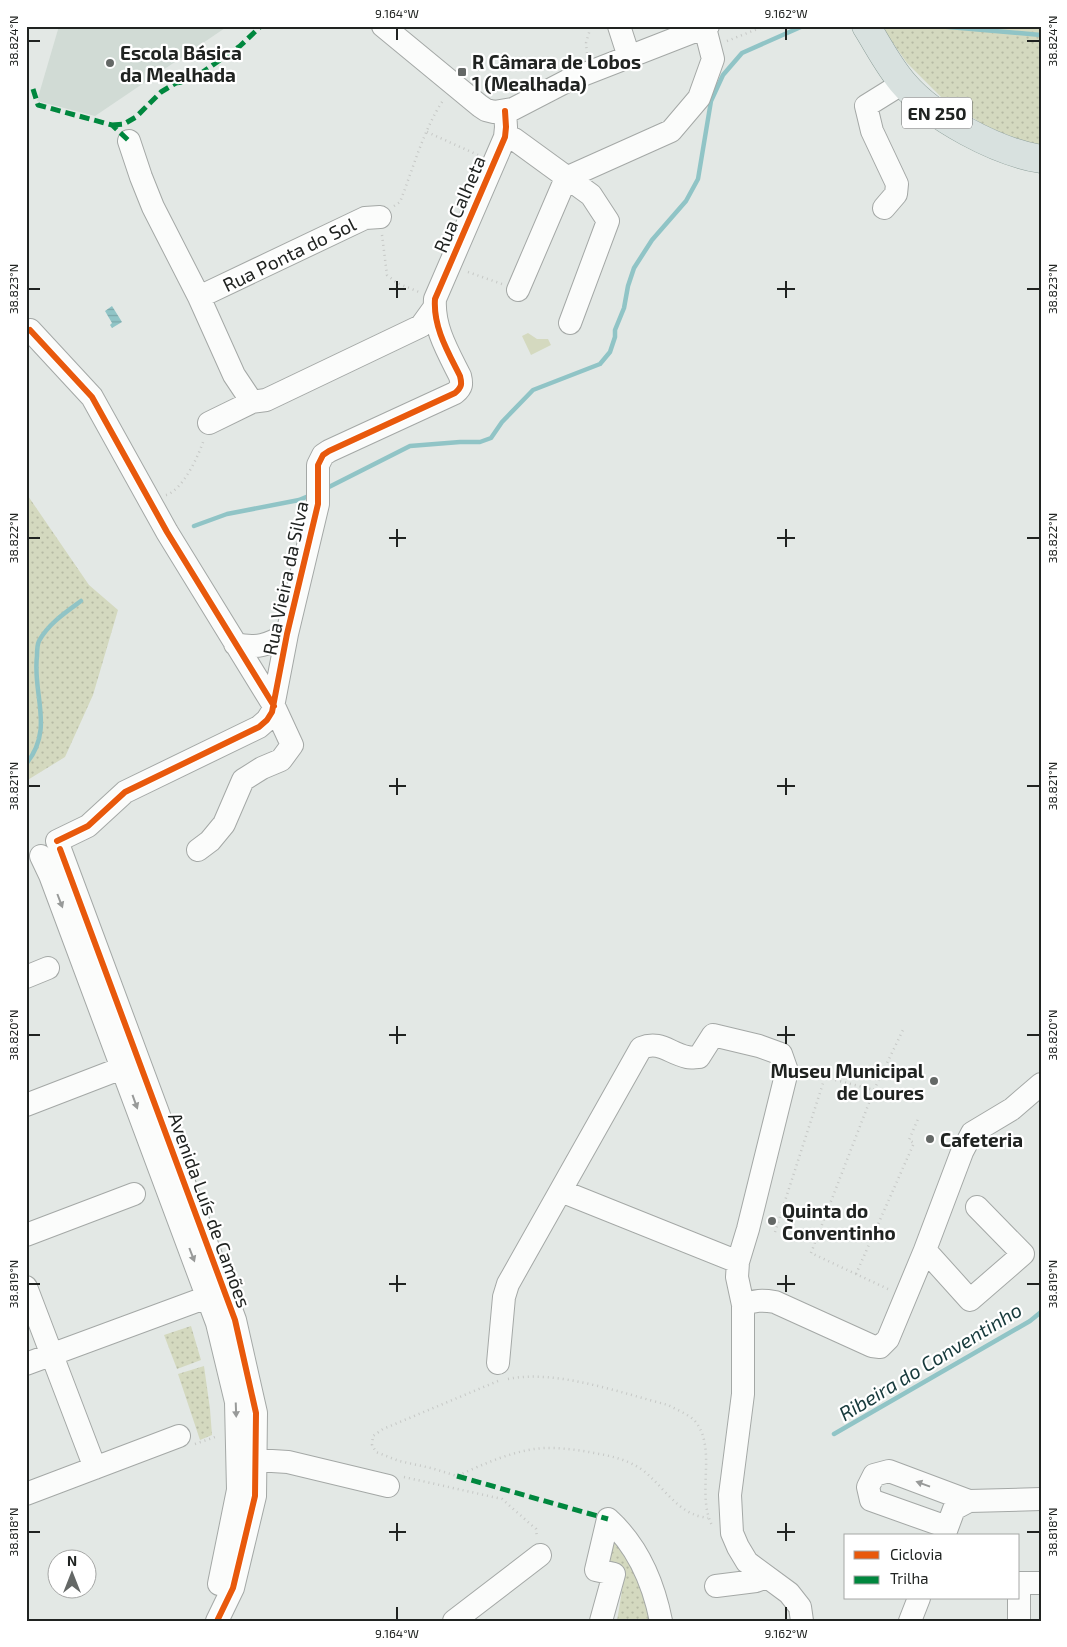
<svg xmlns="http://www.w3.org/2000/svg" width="1067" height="1647" font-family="'Exo 2',sans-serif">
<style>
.built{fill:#d1dbd5}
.grass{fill:url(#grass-dots)}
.green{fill:#d4d9bf}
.water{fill:url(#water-rules)}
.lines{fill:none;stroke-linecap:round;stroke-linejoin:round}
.stream{stroke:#90c4c6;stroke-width:4.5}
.minor-casing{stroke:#a4a8a6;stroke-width:24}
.major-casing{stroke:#8b9d98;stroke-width:29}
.path{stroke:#c6c8c6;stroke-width:2.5;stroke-dasharray:1 4;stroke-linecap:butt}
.minor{stroke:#fbfcfb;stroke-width:22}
.major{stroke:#d8e1df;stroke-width:28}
.quiet{stroke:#00873e;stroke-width:5;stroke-dasharray:10 5;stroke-linecap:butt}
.cycleway-casing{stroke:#fff;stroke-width:9}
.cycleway{stroke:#e8590c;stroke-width:6}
.oneway{fill:#989a99}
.ticks{fill:none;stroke:#202321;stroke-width:2}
.poi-dot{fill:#646866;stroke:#fff;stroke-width:2}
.labels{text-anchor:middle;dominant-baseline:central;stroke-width:4.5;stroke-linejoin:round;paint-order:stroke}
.shield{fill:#fff;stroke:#636564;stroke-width:1}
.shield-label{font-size:18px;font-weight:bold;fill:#202321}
.poi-label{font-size:19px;font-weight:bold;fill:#202321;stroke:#fff;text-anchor:start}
.street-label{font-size:19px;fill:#202321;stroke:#fff}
.water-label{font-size:20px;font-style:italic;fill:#16393b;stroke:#fff}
.neatline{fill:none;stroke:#202321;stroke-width:2}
.ticks-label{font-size:12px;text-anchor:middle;fill:#202321}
</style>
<defs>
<pattern id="grass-dots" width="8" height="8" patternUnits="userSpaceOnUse" patternTransform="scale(1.25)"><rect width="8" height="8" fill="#d4d9bf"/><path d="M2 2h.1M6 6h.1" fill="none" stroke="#b6baa4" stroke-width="1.8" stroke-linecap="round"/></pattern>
<pattern id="water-rules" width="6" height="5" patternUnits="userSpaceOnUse" patternTransform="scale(1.25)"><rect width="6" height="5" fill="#90c4c6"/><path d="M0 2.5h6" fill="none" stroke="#7ca8aa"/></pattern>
</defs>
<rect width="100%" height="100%" fill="#e3e8e5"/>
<path class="built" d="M59,26H228L95,116L37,101Z"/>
<path class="grass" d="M881,26L1041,28V147H1035L984,125L941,97L907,63Z
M26,493L89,585L118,610L93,695L65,757L26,781Z
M191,1326L201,1360L177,1369L164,1335Z
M204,1366L210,1409L212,1435L200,1440L178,1374Z
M610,1531L620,1537L648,1598L652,1621H617L625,1572L603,1564Z"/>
<path class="green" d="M528,333L537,339H548L551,345L531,355L522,336Z"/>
<path class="water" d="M112,306L122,322L112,328L110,325L112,323L105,311Z"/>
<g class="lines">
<path class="stream" d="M937,26L1041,35
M325,489L410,446L460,442H480L491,438L502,422L533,390L600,364L610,352L615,337V330L624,308L628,286L634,268L652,240L686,201L698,179L711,101L723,75L742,53L803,26
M194,526L227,514L299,500L311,495
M26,764C55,729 32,694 37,656C37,651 37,645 39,641C48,624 66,612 81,601
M834,1434L1030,1321L1041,1312"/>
<g class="minor-casing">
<path id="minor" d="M383,26L480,106L486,110L494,112L513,109L567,81L708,26
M619,26L629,57
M505,137L514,139L591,195L608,221L570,323
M129,141L141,177L153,207L199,297L234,375L252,402
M884,208L896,194L897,184L872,131L866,106L903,83
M518,290L566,178L671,131L699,98L713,59L705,28
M199,297L365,218L380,217
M30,330L92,397L167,532L274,706L292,745L281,760L262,768L243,780L224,824L210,841L198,850
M209,423L252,402L266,400L421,326L434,308
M235,644C257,649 268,645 287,634
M57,841L88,826L125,792L259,727L267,720L272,712L287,634L318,504V465L323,455L329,451L455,393C462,387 462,384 460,376C448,352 433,327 435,299L505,137L506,127L505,111
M60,849L235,1320L256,1413L255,1496L233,1588L217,1621
M41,856L50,875L217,1323L236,1402L238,1490L219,1584
M26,977L48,968
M26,1105L135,1063
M561,1191L738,1262
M977,1207L1023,1254L970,1300L925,1250L962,1152L972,1133L1012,1109L1041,1084
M26,1235L134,1194
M26,1287L95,1468
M498,1363L504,1297L508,1284L641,1048C660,1040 669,1053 687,1057C691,1058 695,1057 699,1057L713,1035L759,1046L781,1054L787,1071L748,1229L738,1262L737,1277L743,1305
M26,1364L221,1292
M256,1460L288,1462L388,1486
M26,1494L179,1436
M947,1527L871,1500L868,1487L874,1475L889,1471L969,1501
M944,1536L954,1509L969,1501L1041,1499
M1018,1583H1041
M1019,1583V1621
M716,1586L756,1581L767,1577
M454,1621L540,1555
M601,1621L614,1574L596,1570L608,1519C638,1546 653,1581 661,1621
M802,1621L800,1607L789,1593L747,1562L738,1547L732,1533L730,1495L743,1394V1305C754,1300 763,1300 775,1302L872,1346L880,1347L888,1339L925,1250
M910,1621L919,1598"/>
</g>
<g class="major-casing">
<path id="major" d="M866,26C878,45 889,67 904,84C933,118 997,152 1041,159"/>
</g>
<path class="path" d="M727,41L765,26
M587,53L586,43L591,26
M427,132L478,155
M394,206L400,202C413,169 424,128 444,99
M382,235L387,275L397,283L419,292
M468,272L502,284
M166,495C183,490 199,455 204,439
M816,1075L874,1090
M775,1232L825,1077
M856,1274L914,1143L909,1140L918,1119
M888,1289L811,1253L874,1090L904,1028
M508,1379C556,1369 621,1393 668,1405C677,1410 688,1414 695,1421C718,1449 695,1496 713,1527
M498,1381L383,1429L373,1436L372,1445L376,1452L399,1461L431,1468L457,1476C484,1464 518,1448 548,1448C564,1448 579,1450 594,1453C612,1456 629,1460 644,1471C659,1483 675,1507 693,1514C697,1516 703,1517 708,1518
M195,1444L218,1436
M404,1477L502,1499L536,1529L537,1538"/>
<use href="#minor" class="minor"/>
<use href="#major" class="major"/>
<path class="quiet" d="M33,89L38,105L112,125L129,141
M112,125L124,124L136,117L161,92L176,83L190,81L240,46L261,26
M457,1476L608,1519"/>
<g class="cycleway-casing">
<path id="cycleway" d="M30,330L92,397L167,532L274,706
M57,841L88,826L125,792L259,727L267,720L272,712L287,634L318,504V465L323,455L329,451L455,393C462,387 462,384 460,376C448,352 433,327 435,299L505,137L506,127L505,111
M60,849L235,1320L256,1413L255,1496L233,1588L217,1621"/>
</g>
<use href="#cycleway" class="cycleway"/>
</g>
<defs><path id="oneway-solid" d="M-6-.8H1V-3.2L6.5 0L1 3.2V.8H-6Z" transform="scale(1.25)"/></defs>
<g class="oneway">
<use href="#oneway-solid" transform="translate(60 901) rotate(69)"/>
<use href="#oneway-solid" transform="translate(135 1102) rotate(70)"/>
<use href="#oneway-solid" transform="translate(192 1255) rotate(69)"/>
<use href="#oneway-solid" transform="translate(236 1410) rotate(88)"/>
<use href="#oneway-solid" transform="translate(923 1484) rotate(-160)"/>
</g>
<path class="ticks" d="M397,28V40M786,28V40M28,41H40M1027,41H1040M397,281V298M786,281V298M28,289H40M389,289H406M777,289H795M1027,289H1040M397,529V547M786,529V547M28,538H40M389,538H406M777,538H795M1027,538H1040M397,778V795M786,778V795M28,786H40M389,786H406M777,786H795M1027,786H1040M397,1026V1044M786,1026V1044M28,1035H40M389,1035H406M777,1035H795M1027,1035H1040M397,1275V1292M786,1275V1292M28,1284H40M389,1284H406M777,1284H795M1027,1284H1040M397,1523V1541M786,1523V1541M28,1532H40M389,1532H406M777,1532H795M1027,1532H1040M397,1607V1620M786,1607V1620"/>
<g class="poi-dot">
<circle cx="110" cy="63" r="5"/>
<rect x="457" y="67" width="10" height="10" rx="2.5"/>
<circle cx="934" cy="1081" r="5"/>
<circle cx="930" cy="1139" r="5"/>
<circle cx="772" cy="1221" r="5"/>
</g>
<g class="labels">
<rect class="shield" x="902" y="97.5" width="70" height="31" rx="4"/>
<g class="shield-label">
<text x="937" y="113">EN 250</text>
</g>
<g class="poi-label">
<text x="120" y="52">Escola Básica<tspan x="120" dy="22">da Mealhada</tspan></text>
<text x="472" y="61">R Câmara de Lobos<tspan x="472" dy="22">1 (Mealhada)</tspan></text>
<text x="924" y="1070" text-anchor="end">Museu Municipal<tspan x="924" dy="22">de Loures</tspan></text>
<text x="940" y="1139">Cafeteria</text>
<text x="782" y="1210">Quinta do<tspan x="782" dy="22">Conventinho</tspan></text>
</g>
<g class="street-label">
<text transform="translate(459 204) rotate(-67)">Rua Calheta</text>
<text transform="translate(289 254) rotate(-26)">Rua Ponta do Sol</text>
<text transform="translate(285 578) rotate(-78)">Rua Vieira da Silva</text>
<text transform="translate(210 1210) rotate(70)">Avenida Luís de Camões</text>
</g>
<g class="water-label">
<text transform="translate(930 1361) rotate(-31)">Ribeira do Conventinho</text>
</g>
</g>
<rect width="1067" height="1647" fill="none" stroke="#ffffff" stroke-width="55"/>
<rect x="844" y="1534" width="175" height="65" fill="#ffffff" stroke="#a6a7a6"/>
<rect x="854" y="1551" width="25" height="8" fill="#e8590c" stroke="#a6a7a6"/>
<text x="890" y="1560" font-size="15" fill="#202321">Ciclovia</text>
<rect x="854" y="1576" width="25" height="8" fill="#00873e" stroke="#a6a7a6"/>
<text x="890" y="1584" font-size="15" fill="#202321">Trilha</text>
<g transform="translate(72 1574)"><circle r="24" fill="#ffffff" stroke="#a6a7a6"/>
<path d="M0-4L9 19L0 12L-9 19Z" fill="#646866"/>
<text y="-8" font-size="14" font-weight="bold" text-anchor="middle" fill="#202321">N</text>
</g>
<rect x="28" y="28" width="1012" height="1592" class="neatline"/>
<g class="ticks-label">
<text x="397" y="18">9.164°W</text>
<text x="786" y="18">9.162°W</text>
<text transform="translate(14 41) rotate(-90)" y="4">38.824°N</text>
<text transform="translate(1053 41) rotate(-90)" y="4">38.824°N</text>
<text transform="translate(14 289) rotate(-90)" y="4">38.823°N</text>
<text transform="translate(1053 289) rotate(-90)" y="4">38.823°N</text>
<text transform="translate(14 538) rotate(-90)" y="4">38.822°N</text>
<text transform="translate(1053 538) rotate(-90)" y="4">38.822°N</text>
<text transform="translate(14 786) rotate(-90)" y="4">38.821°N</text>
<text transform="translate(1053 786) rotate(-90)" y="4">38.821°N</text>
<text transform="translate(14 1035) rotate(-90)" y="4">38.820°N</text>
<text transform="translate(1053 1035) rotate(-90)" y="4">38.820°N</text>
<text transform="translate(14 1284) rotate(-90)" y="4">38.819°N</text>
<text transform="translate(1053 1284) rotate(-90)" y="4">38.819°N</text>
<text transform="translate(14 1532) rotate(-90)" y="4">38.818°N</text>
<text transform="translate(1053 1532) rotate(-90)" y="4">38.818°N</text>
<text x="397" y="1638">9.164°W</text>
<text x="786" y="1638">9.162°W</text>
</g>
</svg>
